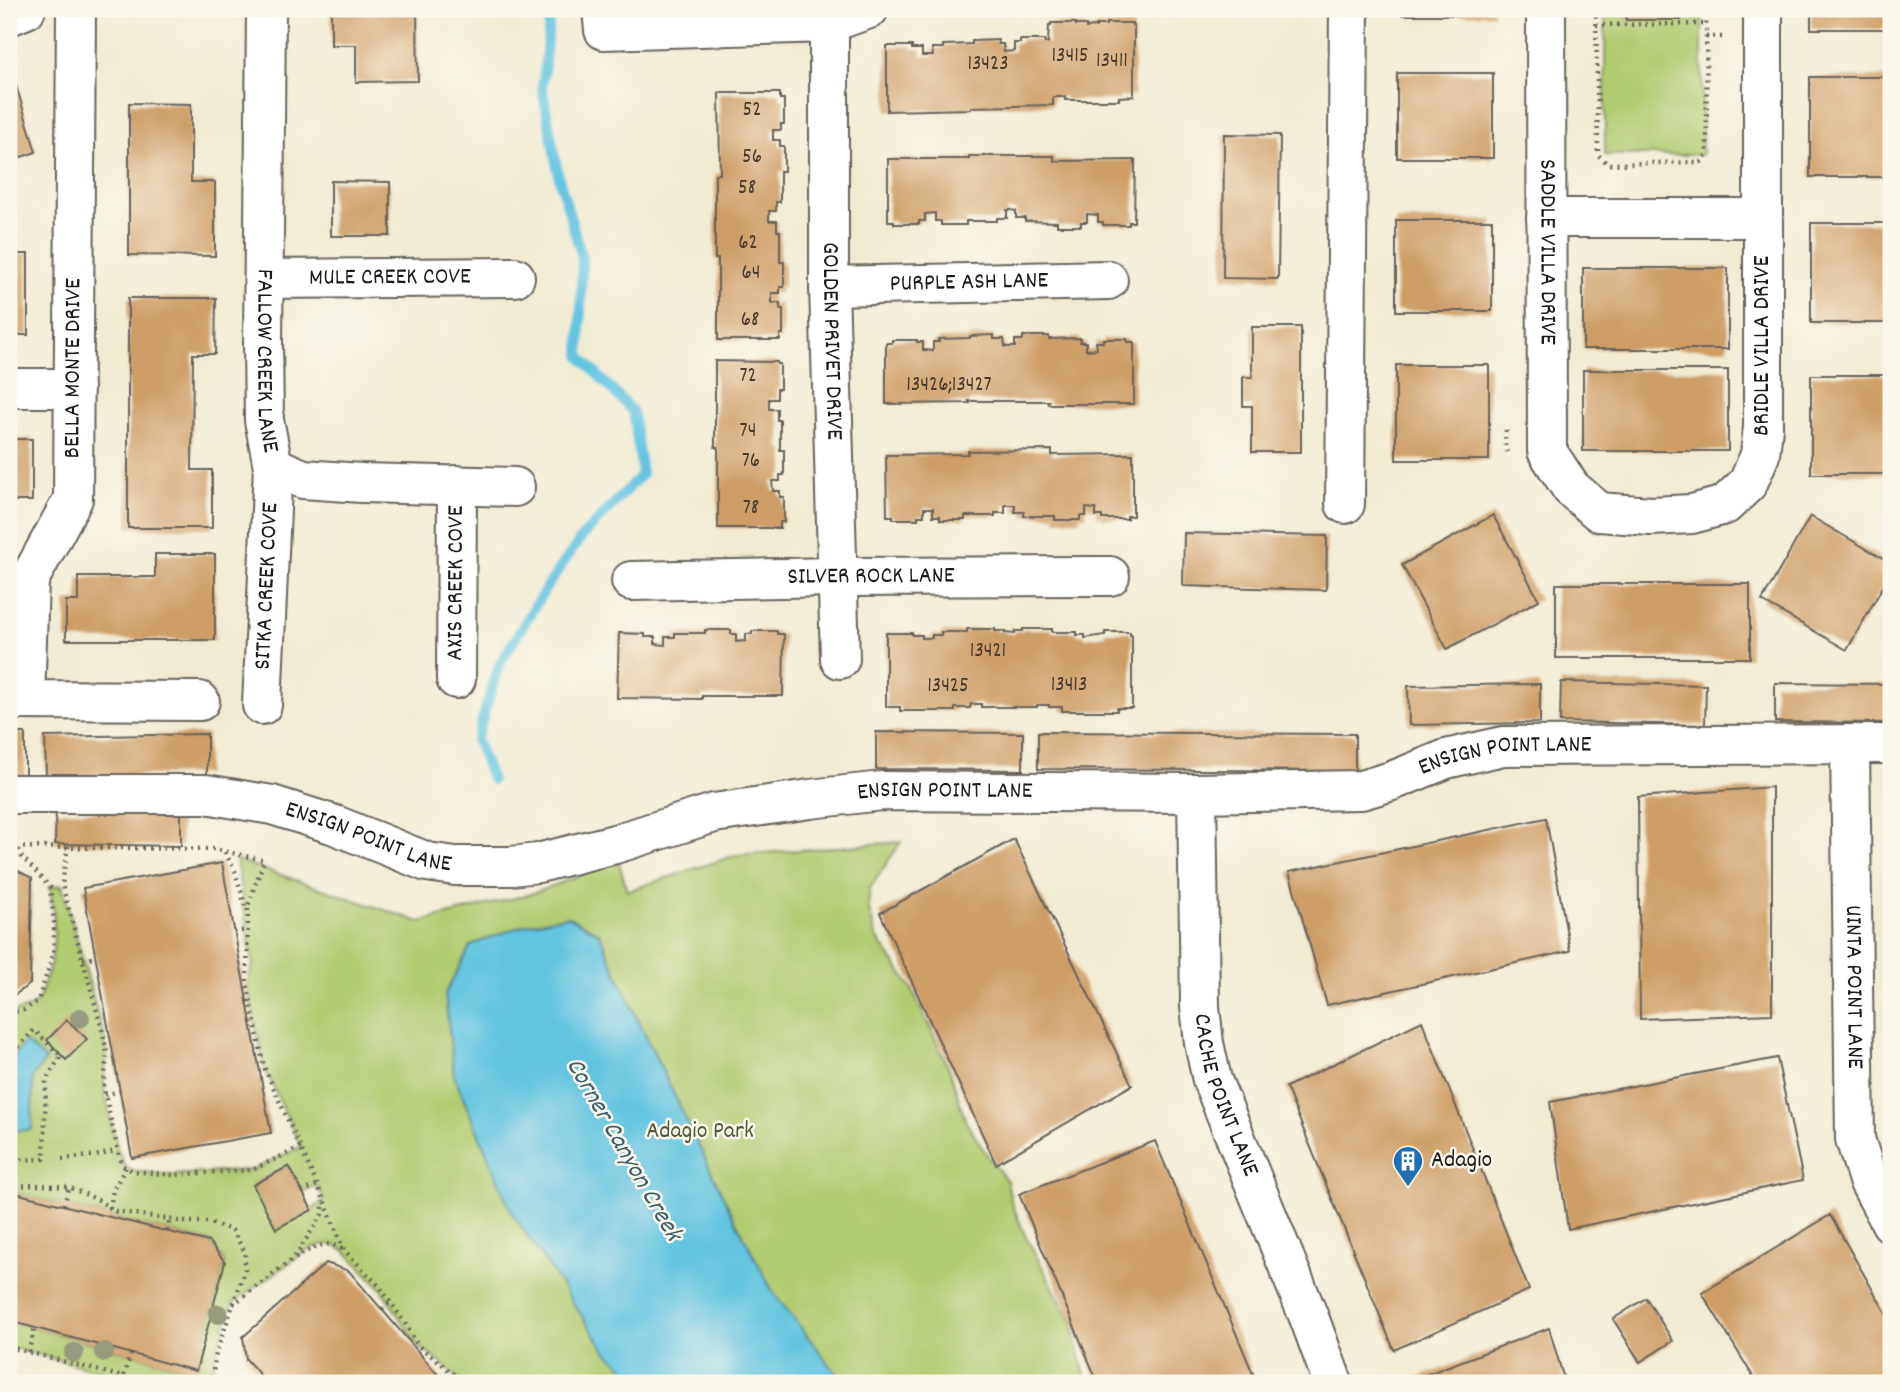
<svg xmlns="http://www.w3.org/2000/svg" width="1900" height="1392" font-family="Dekko,sans-serif">
<style>
.green{fill:#b1cb70;stroke:#667446;stroke-width:2;fill-rule:evenodd}
.water{fill:#62c4e0;stroke:#3f707e;stroke-width:2}
.lines{fill:none;stroke-linecap:round;stroke-linejoin:round}
.stream{stroke:#62c4e0;stroke-width:10}
.building{fill:#cd9e65}
.minor-casing{stroke:#67645c;stroke-width:42}
.path{stroke:#67645c;stroke-width:4.5;stroke-dasharray:2 5;stroke-linecap:butt}
.minor{stroke:#fff;stroke-width:38}
.tree{fill:#989b7f}
.labels{text-anchor:middle;dominant-baseline:central;stroke-width:5;stroke-linejoin:round;paint-order:stroke}
.number-label{font-size:21px;fill:#483c2e}
.street-label{font-size:24px;fill:#1c1c1c;stroke:#fbf7ec}
.park-label{font-size:24px;fill:#505939;stroke:#fbf7ec}
.poi-label{font-size:24px;fill:#1c1c1c;stroke:#fbf7ec;text-anchor:start}
.water-label{font-size:26px;font-style:italic;fill:#385f6a;stroke:#fbf7ec}
</style>
<rect width="100%" height="100%" fill="#fbf7ec"/>
<filter id="ink" filterUnits="userSpaceOnUse"><feTurbulence type="fractalNoise" baseFrequency=".0143" numOctaves="2"/><feDisplacementMap in="SourceGraphic" scale="14" xChannelSelector="R" yChannelSelector="G"/><feConvolveMatrix kernelMatrix="1 2 1 2 8 2 1 2 1" color-interpolation-filters="sRGB"/></filter>
<filter id="wash" filterUnits="userSpaceOnUse"><feTurbulence type="fractalNoise" baseFrequency=".00686" numOctaves="4" result="noise"/><feDisplacementMap in="SourceGraphic" scale="28" xChannelSelector="R" yChannelSelector="G"/><feGaussianBlur stdDeviation="1.57" result="paint"/><feColorMatrix in="noise" values="0 0 0 0 0 0 0 0 0 0 0 0 0 0 0 0 0 1.4 0 .05"/><feComposite in="paint" operator="in"/></filter>
<g filter="url(#wash)">
<rect width="100%" height="100%" fill="#f1ebd4"/>
<path class="green" d="M1605,9H1702V155H1605Z
M901,842L870,888L868,906L876,936L911,987L950,1071L966,1122L989,1158L1007,1181L1011,1201L1025,1235L1071,1321L1087,1383H463L441,1363L418,1346L380,1287L344,1250L334,1245L325,1244L312,1248L292,1261L232,1304L216,1354L211,1383H141L123,1377L9,1347V1321L196,1371L225,1262L209,1242L19,1194H9V1013C19,1011 32,1009 38,1000C41,996 42,989 44,984C57,952 56,921 50,887L62,885L102,1029L107,1052L104,1084L105,1095L118,1150L126,1167L133,1171L172,1175L252,1170L301,1147L264,1067L247,984L253,964L236,860L420,922L534,893L607,865L619,862L627,891L736,855ZM288,1166L302,1192L317,1185L324,1200L312,1210L276,1229L253,1185Z"/>
<path class="water" d="M567,916L599,933L637,1018L730,1210L773,1292L844,1383H641L605,1350L512,1213L454,1076L445,994L471,945L524,925Z
M25,1042L46,1060L33,1076L32,1130L11,1131L10,1112L9,1111V1062Z"/>
<g class="lines">
<path class="stream" d="M492,780L476,740L499,665L544,591L581,538L642,474L633,412L580,356L582,258L559,178L542,87L551,9"/>
</g>
<g id="blocks">
<path class="building" d="M331,9H417L418,81L356,82V45H331Z
M1402,9H1493V15H1402Z
M1626,9H1681V20H1626Z
M1811,9H1891V29H1811Z
M1051,23H1076V25H1086V28L1096,27V25H1106V23H1132V25H1134V96L1119,97V100H1065V97H1053V105L971,107V109L887,111V46H912V49H922V56H933L932,48H943V45L972,44V41L998,40V44H1003L1004,52L1014,51V43H1020V40H1045V43H1048L1049,25H1051Z
M12,72L36,152L9,161V73Z
M1397,73H1493V158H1397Z
M1810,77H1891V177H1810Z
M719,93H780V99H784V124H781V130H773V140H780V146H784V171H780V202H776V211H769V221H777V231H780V262H784V287H780V293H772V303H780V309H783V334H780V340H718V259H715V174H720Z
M129,103L191,104V182H215V256L129,255Z
M1224,134L1280,135L1278,279L1223,278Z
M969,156H1054V161L1135,160L1134,222H1129V225H1103V222H1098V215L1087,214V222H1081V226H1057V222L1025,221V218H1016V211L1011,210H1007V218H997V221H966V225H941V221H935V213L925,214V221H919V224H894V221H888V159H969Z
M331,181L390,182V236H331Z
M1396,220H1492V311H1396Z
M1811,223H1891V323H1811Z
M9,254H28V335H9Z
M1583,268H1728V349H1583Z
M128,298H216L215,354H193L192,470H212V528H128Z
M1252,327H1301V452H1252V406H1243V377H1252Z
M994,335V339H1004L1005,347H1015V340H1023V336H1049V339L1080,338V342H1086V350L1097,349L1096,342H1103V339H1127L1128,342H1134V404H1048L1049,401H969L970,403L886,404V343H892V340H917V342H923V350L933,351V342H939L938,339L970,338V336Z
M715,361L777,362V364H780V389H777V399H769V409H777V420H780V450H784V475H780V481H772L773,491H780V497H784V522H780V528H718V447H715Z
M1396,365H1489V460H1396Z
M1583,370H1728V451H1583Z
M1811,375H1891V474H1811Z
M9,439H32V501H9Z
M1052,450V455L1133,454V516H1127V519H1102V516H1096V509L1086,508V516H1080V520H1055V516H1024V512H1015V505H1005V513H995V516H965V520H940V516H933V508H924V516H918V519H893V516H887L886,455L968,454V451Z
M1493,515L1539,600L1447,649L1402,565Z
M1810,516L1891,563V572L1847,650L1762,601Z
M1184,533L1327,536L1326,590L1183,586Z
M155,554H215V640H66V601H78V577H155Z
M1556,584H1750V658H1556Z
M967,629H995V631H1005V633L1015,634V631H1023V629H1052V632H1077V635H1085V638L1105,635V632H1130V635H1132V708H1117V711H1062V707H1049V705H1037V707H981V704H971L970,708H955V711H900V707H886V633H912V635H922V638H932V635H941V632H967Z
M705,630H731V634H736V642L746,641V634H752V631H777V634H784L783,696H702V699L617,698L619,633L645,634V637H655V644L665,645V637H675V633H705Z
M1561,682L1706,685L1705,725L1560,722Z
M1775,683L1891,684V723L1775,722Z
M1540,684V723L1409,725L1408,686Z
M876,732L1023,733V770L876,769Z
M1038,732L1355,734V771L1038,769Z
M9,733H25V777H9Z
M207,734V774L46,777L45,737Z
M1772,787V1014L1640,1019L1638,797Z
M56,811L181,812V846L55,844Z
M1546,818L1570,951L1327,1005L1289,872Z
M1014,839L1132,1085L996,1164L880,913Z
M222,863L271,1133L132,1158L83,888Z
M9,868H13L32,878L30,984L9,999Z
M67,1020L87,1039L66,1060L47,1040Z
M1422,1021L1529,1290L1394,1350L1286,1087Z
M1777,1058L1803,1180L1568,1229L1550,1102Z
M1155,1141L1257,1383H1098L1019,1194Z
M289,1166L312,1210L276,1229L253,1185Z
M9,1194H19L209,1242L225,1262L196,1371L9,1321Z
M1830,1215L1891,1322V1383H1757L1702,1293Z
M326,1263L349,1271L445,1383H267L246,1359L243,1337Z
M1646,1298L1673,1341L1640,1362L1613,1319Z
M1549,1328L1565,1383H1404Z"/>
</g>
</g>
<g filter="url(#ink)">
<use href="#blocks" fill-opacity="0" stroke="#67645c" stroke-width="2"/>
<g class="lines">
<g class="minor-casing">
<g id="minor">
<path id="s1" d="M266,9L263,344L264,420L273,466L303,479L362,483L515,487"/>
<path d="M602,9L604,30L829,23L869,9"/>
<path id="s2" d="M1546,9L1547,451L1571,488L1599,512L1651,516L1692,514L1725,505L1748,483L1760,455L1763,427V9"/>
<path d="M9,16L26,9"/>
<path id="s3" d="M829,23V286L840,659"/>
<path d="M1546,218H1763"/>
<path id="s4" d="M264,279L515,277"/>
<path id="s5" d="M829,286L1108,280"/>
<path d="M9,388H74"/>
<path d="M1345,504L1349,9"/>
<path id="s6" d="M631,581L837,577L1110,576"/>
<path id="s7" d="M456,679L457,485"/>
<path d="M9,700L200,701"/>
<path id="s8" d="M25,700L29,580L73,499L76,9"/>
<path id="s9" d="M262,705L273,466"/>
<path id="s10" d="M1850,744L1855,1139L1868,1180L1891,1223"/>
<path id="s11" d="M1197,793L1200,1007L1204,1043L1212,1080L1310,1320L1333,1383"/>
<path id="s12" d="M9,794H206L272,805L335,825L427,862L455,866H511L538,863L615,844L714,813L810,799L882,791L1197,793L1361,790L1392,781L1446,759L1503,746L1891,744"/>
</g>
</g>
<path class="path" d="M1596,9L1598,155L1608,164L1701,162L1707,154L1706,9
M1596,25L1706,24
M1706,37H1726
M1506,430L1505,446L1507,452
M68,846L62,885L102,1029L107,1052L104,1084L105,1095L119,1155L123,1166L133,1171L172,1175L252,1170L301,1147
M9,847L214,849L264,860L248,906L247,984L264,1067L324,1200L344,1250L380,1287L405,1323L418,1346L441,1363L463,1383
M225,852L235,871L246,909
M234,932L248,930
M83,959L95,958
M9,1013L24,1010L38,1001L53,955L54,938V922L50,887L22,857L17,846
M9,1058L34,1030L61,1056L46,1080L44,1159L9,1160
M105,1095L120,1091
M62,1159L100,1155L118,1150
M9,1186L42,1185L69,1187L98,1200L115,1211L186,1222H207L232,1230L245,1252V1270L216,1354L211,1383
M302,1192L317,1185
M64,1205L69,1187
M110,1208L113,1190L126,1167
M167,1231L170,1220
M295,1257L322,1214L324,1201
M233,1304C256,1289 298,1250 323,1245C331,1243 336,1246 344,1250
M382,1309L391,1302
M9,1347L123,1377
M28,1352L35,1328
M131,1354L123,1377L141,1383"/>
<use href="#minor" class="minor"/>
</g>
<g class="tree">
<circle cx="80" cy="1018" r="10"/>
<circle cx="218" cy="1314" r="10"/>
<circle cx="104" cy="1352" r="10"/>
<circle cx="74" cy="1353" r="10"/>
</g>
</g>
<defs>
<g id="building-pin" transform="scale(1.575)"><path d="M0 17L-7.5 6A9.5 9.5 0 1 1 7.5 6Z" fill="#1f6fb2" stroke="#fbf7ec"/><path d="M-4-6H4V6H1V3H-1V6H-4ZM-2.5-4.3h1.7v1.8h-1.7ZM.8-4.3h1.7v1.8H.8ZM-2.5-1h1.7V.8h-1.7ZM.8-1h1.7V.8H.8Z" fill="#fff"/></g>
</defs>
<g fill-rule="evenodd">
<use href="#building-pin" x="1408" y="1161"/>
</g>
<g class="labels">
<g class="number-label">
<text x="1070" y="57">13415</text>
<text x="1112" y="62">13411</text>
<text x="988" y="65">13423</text>
<text x="752" y="111">52</text>
<text x="752" y="158">56</text>
<text x="747" y="189">58</text>
<text x="748" y="244">62</text>
<text x="751" y="274">64</text>
<text x="750" y="321">68</text>
<text x="748" y="377">72</text>
<text x="949" y="386">13426;13427</text>
<text x="748" y="432">74</text>
<text x="751" y="462">76</text>
<text x="751" y="509">78</text>
<text x="988" y="652">13421</text>
<text x="1069" y="686">13413</text>
<text x="948" y="687">13425</text>
</g>
<g class="street-label">
<text stroke="none"><textPath href="#s2" startOffset="243">SADDLE VILLA DRIVE</textPath></text>
<text stroke="none"><textPath href="#s4" startOffset="126">MULE CREEK COVE</textPath></text>
<text stroke="none"><textPath href="#s5" startOffset="140">PURPLE ASH LANE</textPath></text>
<text stroke="none"><textPath href="#s3" startOffset="318">GOLDEN PRIVET DRIVE</textPath></text>
<text stroke="none"><textPath href="#s2" startOffset="822">BRIDLE VILLA DRIVE</textPath></text>
<text stroke="none"><textPath href="#s1" startOffset="352">FALLOW CREEK LANE</textPath></text>
<text stroke="none"><textPath href="#s8" startOffset="343">BELLA MONTE DRIVE</textPath></text>
<text stroke="none"><textPath href="#s6" startOffset="240">SILVER ROCK LANE</textPath></text>
<text stroke="none"><textPath href="#s7" startOffset="96">AXIS CREEK COVE</textPath></text>
<text stroke="none"><textPath href="#s9" startOffset="119">SITKA CREEK COVE</textPath></text>
<text stroke="none"><textPath href="#s12" startOffset="1522">ENSIGN POINT LANE</textPath></text>
<text stroke="none"><textPath href="#s12" startOffset="956">ENSIGN POINT LANE</textPath></text>
<text stroke="none"><textPath href="#s12" startOffset="366">ENSIGN POINT LANE</textPath></text>
<text stroke="none"><textPath href="#s10" startOffset="243">UINTA POINT LANE</textPath></text>
<text stroke="none"><textPath href="#s11" startOffset="306">CACHE POINT LANE</textPath></text>
</g>
<g class="park-label">
<text x="700" y="1132">Adagio Park</text>
</g>
<g class="poi-label">
<text x="1431" y="1161">Adagio</text>
</g>
<g class="water-label">
<text transform="translate(623 1150) rotate(60)">Corner Canyon Creek</text>
</g>
</g>
<rect width="1900" height="1392" fill="none" stroke="#fbf7ec" stroke-width="35"/>
</svg>
